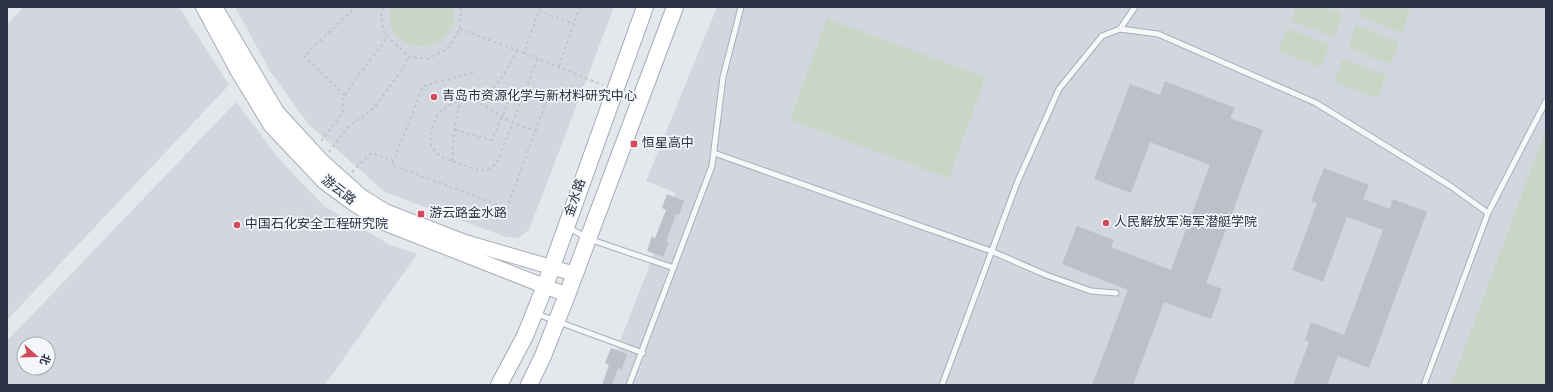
<svg xmlns="http://www.w3.org/2000/svg" width="1553" height="392" font-family="Overpass,'Noto Sans SC',sans-serif">
<style>
.built{fill:#d2d6de;fill-rule:evenodd}
.green{fill:#c9d6c5}
.building{fill:#bbc0ca}
.lines{fill:none;stroke-linecap:round;stroke-linejoin:round}
.lane-casing{stroke:#a9aeb7;stroke-width:7}
.secondary-casing{stroke:#a9aeb7;stroke-width:16}
.primary-casing{stroke:#a3abb8;stroke-width:18}
.path{stroke:#c2c5cb;stroke-width:2;stroke-dasharray:3 3;stroke-linecap:butt}
.lane{stroke:#f7f8fa;stroke-width:5}
.secondary{stroke:#fff;stroke-width:14}
.primary{stroke:#fff;stroke-width:16}
.poi-dot{fill:#d1495b;stroke:#f4f6f9;stroke-width:1.5}
.labels{text-anchor:middle;dominant-baseline:central;stroke-width:3.5;stroke-linejoin:round;paint-order:stroke}
.poi-label{font-size:13px;fill:#2b3445;stroke:#f4f6f9;text-anchor:start}
.street-label{font-size:13px;fill:#2b3445;stroke:#f4f6f9}
</style>
<rect width="100%" height="100%" fill="#e4e7ec"/>
<path class="built" d="M23,7H179L229,85L7,320V25Z
M235,7H614L529,230L518,238L506,237L385,192L308,124L270,71Z
M717,7H1546V385H603L654,254L676,193L646,181Z
M236,102L279,159L324,206L390,245L417,254L325,385H7V341ZM24,344H48V368H24Z"/>
<path class="green" d="M391,7H453C463,57 381,61 391,7Z
M1296,7H1323L1343,14L1334,37L1291,21Z
M1362,7H1402L1410,10L1402,33L1358,16Z
M827,19L985,77L949,178L790,120Z
M1356,25L1399,42L1391,64L1348,48Z
M1287,28L1330,45L1321,67L1278,51Z
M1343,59L1386,75L1378,98L1334,82Z
M1545,132L1546,385H1451Z"/>
<path class="building" d="M1165,81L1235,108L1230,118L1263,130L1206,283L1222,289L1211,319L1164,302L1133,385H1092L1128,290L1062,264L1077,226L1114,240L1111,247L1171,270L1210,165L1150,142L1131,193L1094,179L1130,84L1160,95Z
M1324,168L1369,185L1363,199L1390,209L1393,199L1427,212L1369,368L1338,356L1327,385H1293L1309,342L1305,340L1311,322L1344,335L1383,230L1347,217L1323,282L1292,270L1317,203L1311,201Z
M667,194L684,201L679,215L676,214L666,242H669L663,257L647,251L652,236L655,238L666,210L662,208Z
M611,348L627,354L622,369L618,368L612,385H602L609,365L605,363Z"/>
<g class="lines">
<g class="lane-casing">
<path id="lane" d="M1120,29L1135,7
M714,153L991,251L1046,275L1091,291L1116,293
M569,228L589,239L674,268
M537,314L643,353
M629,385L712,166L723,77L741,7
M942,385L1017,183L1059,89L1102,36L1120,29L1158,34L1316,103L1449,185L1488,213
M1424,385L1488,213L1546,101"/>
</g>
<g class="secondary-casing">
<path id="secondary" d="M203,7L237,70L271,126L324,182L351,202L384,223L567,295
M215,7L277,112L322,161L361,196L385,211L465,242L575,274"/>
</g>
<g class="primary-casing">
<path id="primary" d="M499,385L525,336L545,286L645,7
M529,385L543,356L567,295L675,7"/>
</g>
<path class="path" d="M383,7L381,17L384,32L388,37L409,57L427,59L447,49L460,29L461,7
M539,11L574,24
M460,29L524,53L540,7
M517,50C510,63 499,88 485,94C480,96 474,96 470,97C441,106 430,115 431,146L441,157L480,171L491,168L498,160L538,58
M524,53L603,85
M559,66L580,7
M473,73L423,86L392,165L507,208L550,91
M345,95L304,56L356,7
M470,97L513,123L536,131
M455,130L492,140L510,98L523,97
M321,141L343,112V99L352,84L388,37
M329,152L346,129L374,108L401,71L409,57
M452,161L454,132L460,100
M352,172L371,153L394,161"/>
<use href="#lane" class="lane"/>
<use href="#secondary" class="secondary"/>
<use href="#primary" class="primary"/>
</g>
<g class="poi-dot">
<circle cx="434" cy="97" r="4"/>
<rect x="630" y="140" width="8" height="8" rx="2"/>
<rect x="417" y="210" width="8" height="8" rx="2"/>
<circle cx="1106" cy="223" r="4"/>
<circle cx="237" cy="225" r="4"/>
</g>
<g class="labels">
<g class="poi-label">
<text x="442" y="97">青岛市资源化学与新材料研究中心</text>
<text x="642" y="144">恒星高中</text>
<text x="429" y="214">游云路金水路</text>
<text x="1114" y="223">人民解放军海军潜艇学院</text>
<text x="245" y="225">中国石化安全工程研究院</text>
</g>
<g class="street-label">
<text transform="translate(338 191) rotate(38)">游云路</text>
<text transform="translate(576 198) rotate(-71)">金水路</text>
</g>
</g>
<rect width="1553" height="392" fill="none" stroke="#2b3445" stroke-width="16"/>
<g transform="translate(36 356) rotate(110)"><circle r="19" fill="#f4f6f9" stroke="#a4a8b1"/>
<path d="M0-3L7 15L0 10L-7 15Z" fill="#d1495b"/>
<text y="-6" font-size="11" font-weight="bold" text-anchor="middle" fill="#2b3445">北</text>
</g>
</svg>
